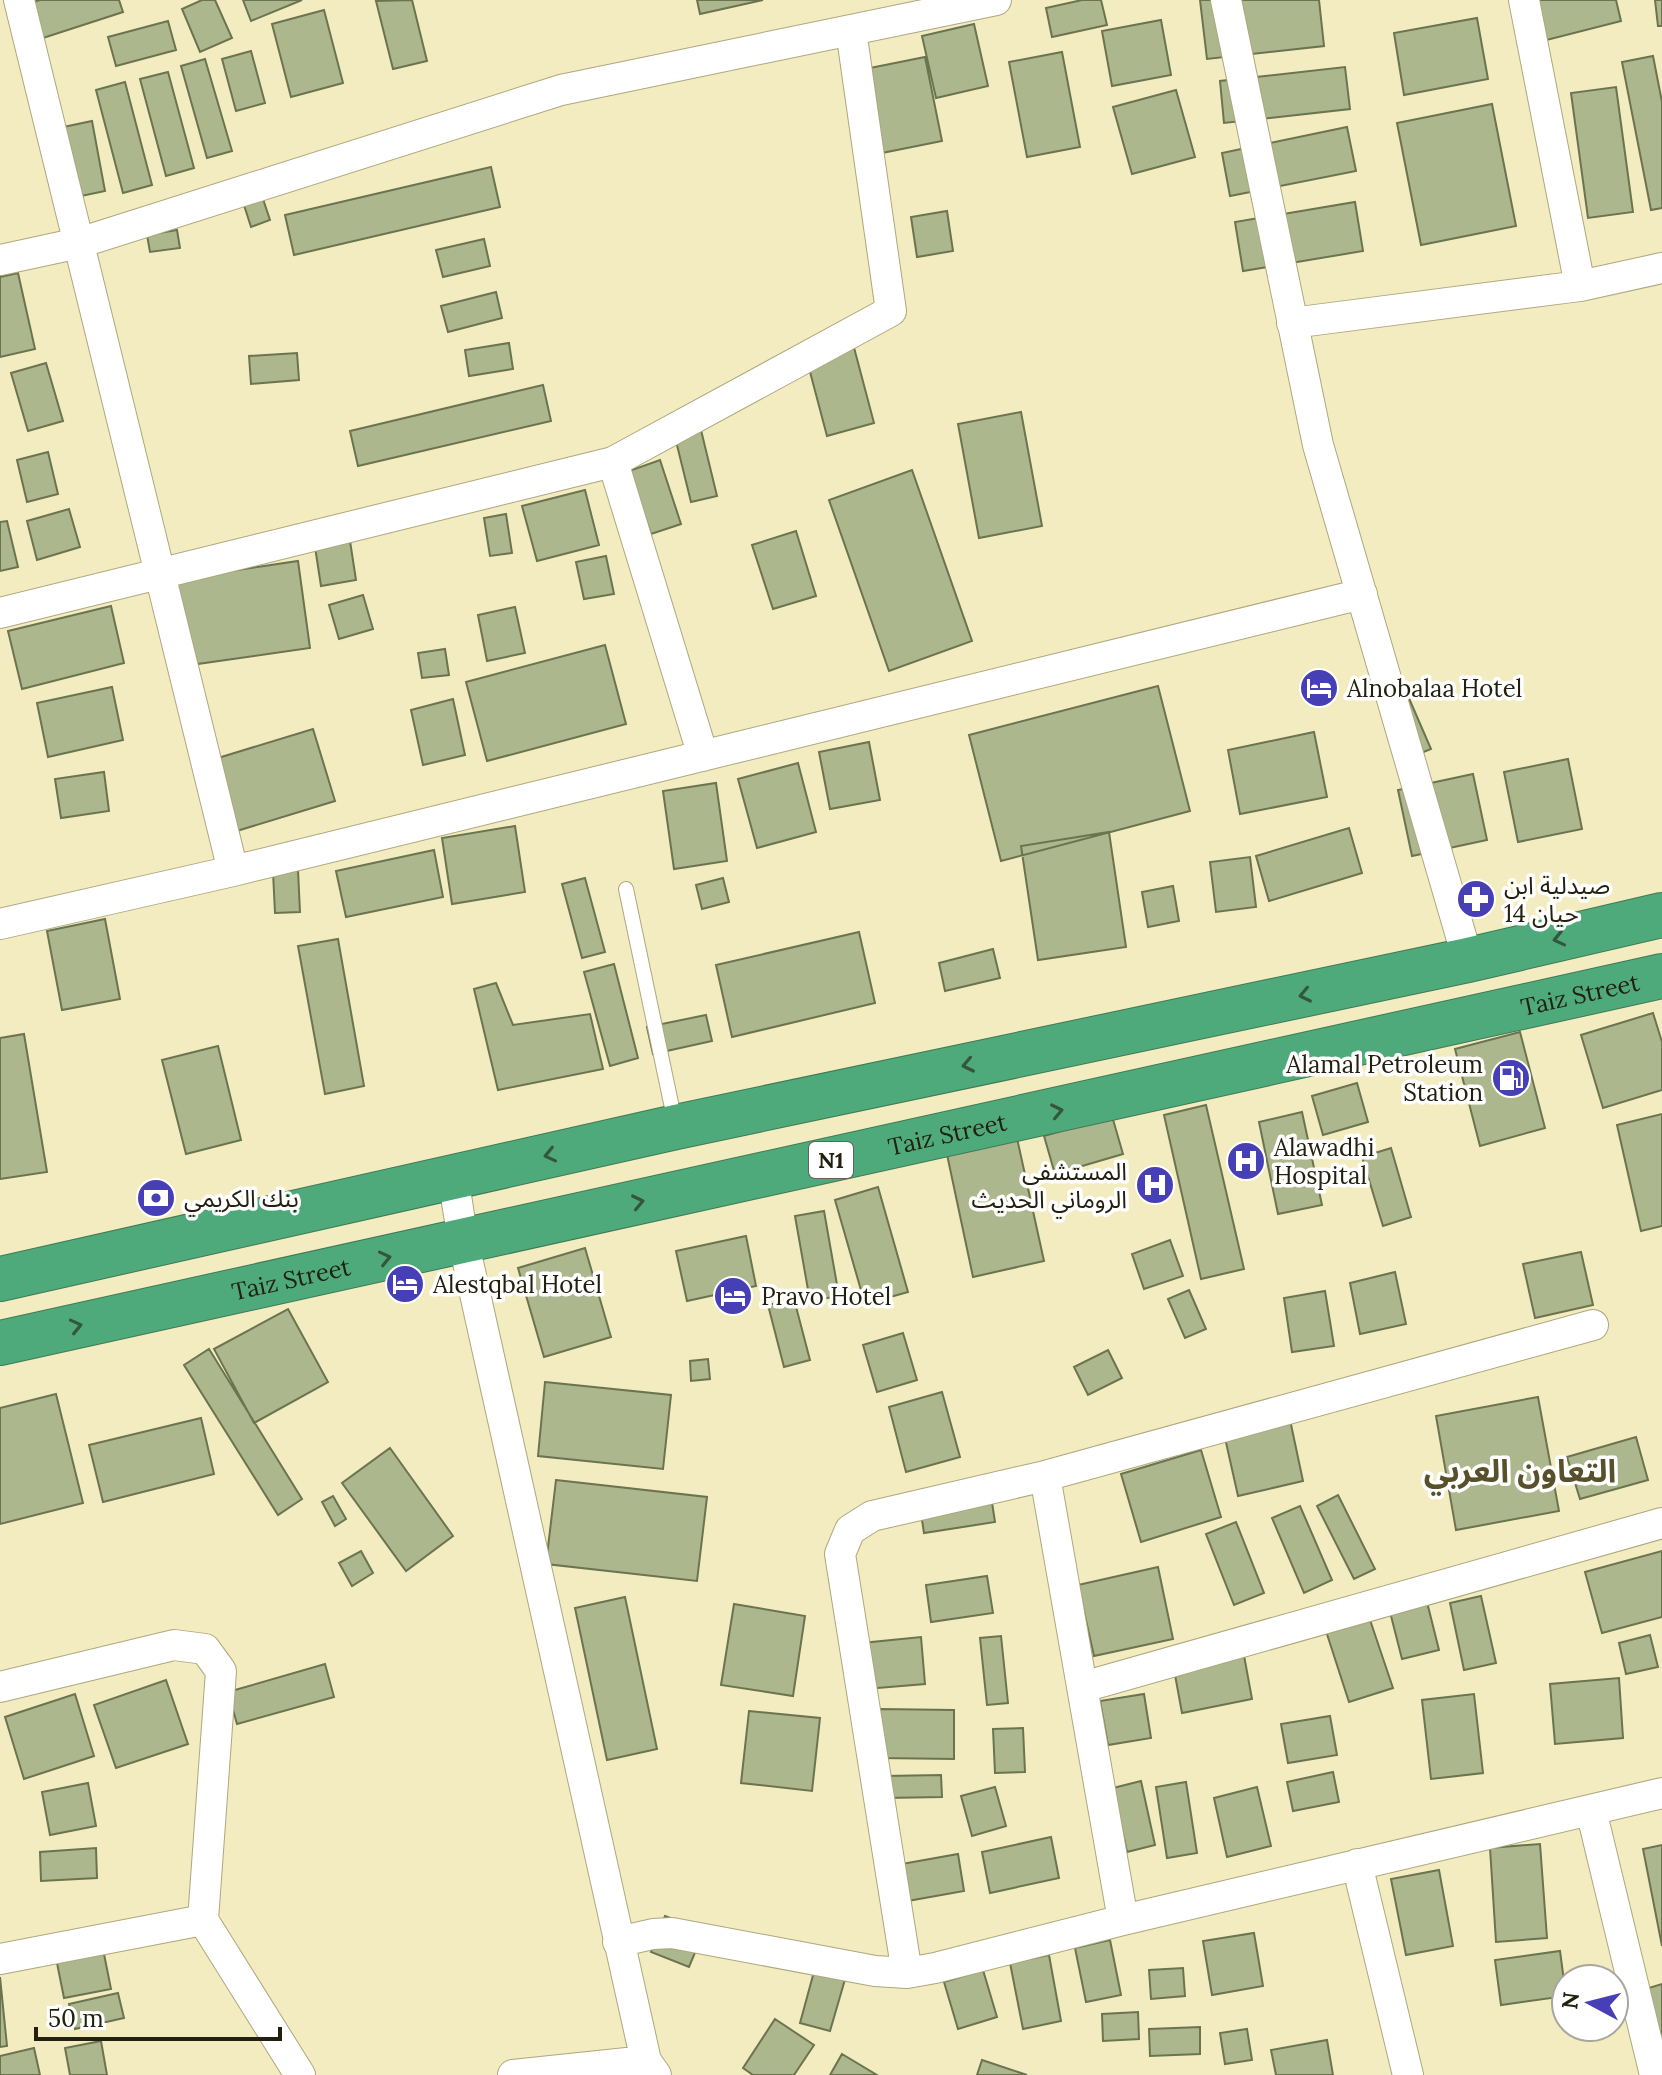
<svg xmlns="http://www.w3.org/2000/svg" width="1662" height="2075" font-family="Lora,'Noto Sans Arabic',serif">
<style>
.building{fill:#adb78e;stroke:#6b744e;stroke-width:2}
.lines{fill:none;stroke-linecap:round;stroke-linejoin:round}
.lane-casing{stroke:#aea77d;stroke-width:16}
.street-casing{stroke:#aea77d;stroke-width:32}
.highway-casing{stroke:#3f7955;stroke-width:46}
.lane{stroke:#fff;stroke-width:14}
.street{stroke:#fff;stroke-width:30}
.highway{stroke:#4ea97b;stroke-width:44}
.oneway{stroke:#34573a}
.labels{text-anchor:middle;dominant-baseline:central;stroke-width:7;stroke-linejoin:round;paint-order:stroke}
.shield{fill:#fff;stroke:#656357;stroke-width:2}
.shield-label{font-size:22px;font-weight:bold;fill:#23200f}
.poi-label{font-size:24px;fill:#23200f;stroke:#fff;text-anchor:start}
.street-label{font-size:24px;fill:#23200f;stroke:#fff}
.district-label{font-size:32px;font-weight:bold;fill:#57502a;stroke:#fff}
</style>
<rect width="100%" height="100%" fill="#f3ecc0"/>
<path class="building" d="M40,0H119L123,12L40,39L29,3Z
M202,0H215L232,38L200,52L182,9Z
M243,0H302L251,21Z
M412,0L427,61L393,69L376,1Z
M697,0H763L700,14Z
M1082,0H1101L1107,25L1052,37L1046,8Z
M1200,0H1319L1324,46L1207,59Z
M1512,0H1616L1621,21L1523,46Z
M1655,0H1662V26H1658Z
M324,10L343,83L291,97L272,24Z
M1477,18L1488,79L1404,95L1394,33Z
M1161,20L1171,75L1112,86L1102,31Z
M168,21L176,50L116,66L108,37Z
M974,24L988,86L936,98L922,36Z
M251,51L265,103L236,111L222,59Z
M1062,52L1080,147L1027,157L1009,62Z
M1653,56L1662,102V208L1651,210L1622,62Z
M925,57L942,141L877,154L860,70Z
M205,59L232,151L207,158L181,66Z
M1345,67L1350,109L1224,123L1220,81Z
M168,72L194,168L166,176L140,79Z
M125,82L152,185L123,193L96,90Z
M1616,87L1633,212L1588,218L1571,93Z
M1176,90L1195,157L1132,174L1113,107Z
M1492,104L1516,226L1421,245L1397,123Z
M92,121L105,191L62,200L49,130Z
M1347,127L1356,171L1230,196L1222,153Z
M491,167L500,207L294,255L285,215Z
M262,196L270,220L251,227L243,202Z
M1355,202L1363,251L1243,271L1235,222Z
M947,211L953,251L917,257L911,217Z
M177,230L180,248L150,252L147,235Z
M484,239L490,266L443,277L436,250Z
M18,273L35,349L0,357V277Z
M496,292L502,318L448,332L441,306Z
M852,340L874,423L827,436L805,353Z
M509,343L513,369L469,376L465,350Z
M297,353L299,380L251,384L249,356Z
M46,363L63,421L28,431L11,373Z
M543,385L551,421L358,466L350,431Z
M1021,412L1042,526L979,538L958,424Z
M701,430L717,496L691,502L675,437Z
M48,452L58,494L27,502L17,460Z
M660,460L681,524L651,534L629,471Z
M912,470L972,641L889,671L829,500Z
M585,490L599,545L537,561L522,506Z
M69,509L80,547L37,560L27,521Z
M506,514L512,553L490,556L484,518Z
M7,521L18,567L0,571V522Z
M796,531L816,596L773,609L752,545Z
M350,541L356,580L321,586L315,547Z
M606,556L614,594L584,599L576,562Z
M298,561L310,648L169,668L156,582Z
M363,595L373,629L339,639L329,605Z
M111,606L124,663L22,689L8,631Z
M515,607L525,653L487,661L478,615Z
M605,645L626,724L487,761L466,682Z
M445,649L449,675L422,678L418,653Z
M1158,686L1190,811L1001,861L969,735Z
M112,687L123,740L48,757L37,703Z
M1408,696L1431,749L1409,758L1386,706Z
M453,699L465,755L423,765L411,710Z
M313,729L335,801L227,834L205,762Z
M1314,732L1327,797L1240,814L1228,750Z
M869,742L880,800L830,809L819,752Z
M1568,759L1582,829L1518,842L1504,772Z
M798,763L816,832L757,848L738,779Z
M104,772L109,811L61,818L55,779Z
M1473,774L1487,840L1412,856L1398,790Z
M716,783L727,861L674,869L663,791Z
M515,826L525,892L452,904L442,838Z
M1349,828L1362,873L1269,901L1256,856Z
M1109,832L1126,947L1038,960L1021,846Z
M434,850L443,897L346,917L336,871Z
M1250,857L1256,907L1216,912L1210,862Z
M298,870L300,912L275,913L273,872Z
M585,878L605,952L582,958L562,884Z
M723,878L729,902L702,909L696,885Z
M1173,886L1179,921L1148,927L1142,892Z
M105,919L120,999L62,1010L47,931Z
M859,932L875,1003L732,1037L716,965Z
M338,939L364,1086L325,1094L298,946Z
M993,949L1000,978L945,991L939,963Z
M614,964L638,1058L610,1066L584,972Z
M496,983L513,1025L590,1014L603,1069L498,1090L474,989Z
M1653,1013L1662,1042V1090L1603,1108L1581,1035Z
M706,1015L712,1041L653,1054L647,1027Z
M1520,1032L1545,1128L1480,1146L1455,1049Z
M24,1034L47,1172L0,1179V1038Z
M218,1046L241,1140L186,1154L162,1060Z
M1357,1083L1368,1122L1323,1135L1312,1096Z
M1206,1105L1244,1269L1201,1279L1164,1115Z
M1302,1112L1322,1205L1278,1214L1259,1122Z
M1662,1114V1226L1641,1231L1617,1125Z
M1112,1116L1123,1154L1055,1174L1044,1136Z
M1015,1129L1044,1261L973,1277L945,1145Z
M1391,1148L1411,1217L1383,1226L1362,1157Z
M878,1187L908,1292L865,1304L835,1200Z
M824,1211L839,1296L810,1301L795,1216Z
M746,1236L756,1286L687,1301L676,1251Z
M1170,1240L1183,1276L1144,1289L1132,1254Z
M585,1248L611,1337L544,1357L518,1268Z
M1581,1252L1593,1305L1535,1318L1523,1264Z
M1395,1272L1406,1324L1360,1334L1350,1283Z
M1189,1290L1206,1329L1185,1338L1168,1299Z
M1325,1291L1334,1346L1292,1352L1284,1298Z
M794,1299L810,1360L784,1367L768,1305Z
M288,1309L328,1382L254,1423L214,1349Z
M903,1333L917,1380L877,1392L863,1345Z
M209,1349L302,1499L278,1515L184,1365Z
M1108,1350L1122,1378L1088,1395L1074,1367Z
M708,1359L710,1379L691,1381L690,1361Z
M545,1382L671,1395L663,1469L538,1456Z
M942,1392L960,1457L906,1472L889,1407Z
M56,1394L83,1503L0,1524V1408Z
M1538,1397L1559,1511L1456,1530L1436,1416Z
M1289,1415L1303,1481L1238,1496L1223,1429Z
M201,1418L214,1474L103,1502L89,1445Z
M1636,1437L1648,1480L1580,1499L1567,1457Z
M390,1448L453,1536L406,1571L342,1483Z
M1201,1450L1221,1517L1141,1542L1121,1474Z
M556,1480L707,1497L697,1581L546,1564Z
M1338,1495L1375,1569L1354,1579L1317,1506Z
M333,1496L346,1519L335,1526L322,1502Z
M991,1496L995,1522L924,1533L920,1507Z
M1300,1506L1332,1580L1304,1593L1272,1518Z
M1236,1522L1264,1593L1234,1605L1206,1534Z
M361,1551L373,1573L352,1586L339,1563Z
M1662,1551V1617L1602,1633L1585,1572Z
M1158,1567L1173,1639L1094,1656L1078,1585Z
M987,1576L993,1613L931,1622L926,1585Z
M1481,1596L1496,1663L1464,1670L1450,1603Z
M625,1597L657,1749L607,1760L575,1608Z
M1427,1602L1439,1650L1402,1659L1390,1612Z
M734,1604L805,1616L793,1696L721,1685Z
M1367,1611L1393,1688L1349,1702L1324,1625Z
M1650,1635L1658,1667L1626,1674L1619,1643Z
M1001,1636L1008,1703L987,1705L980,1638Z
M921,1637L925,1684L866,1689L862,1643Z
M1243,1650L1252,1699L1182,1713L1173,1664Z
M325,1664L334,1697L237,1724L228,1692Z
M1619,1678L1623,1738L1555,1744L1550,1684Z
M166,1680L188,1744L116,1768L94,1705Z
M75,1694L94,1756L24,1779L5,1717Z
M1144,1694L1151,1738L1108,1745L1100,1701Z
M1474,1694L1483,1773L1431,1779L1422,1700Z
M880,1709L954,1710V1759L879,1758Z
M749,1711L820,1718L812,1791L741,1783Z
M1330,1716L1337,1755L1288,1763L1281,1724Z
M1023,1728L1025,1772L995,1773L993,1729Z
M1333,1772L1339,1802L1293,1811L1287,1782Z
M941,1775L942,1797L885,1798V1776Z
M1141,1781L1155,1845L1127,1852L1113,1788Z
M1186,1782L1197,1853L1167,1858L1156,1787Z
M88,1783L96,1826L50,1835L42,1792Z
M995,1787L1006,1826L972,1836L961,1796Z
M1257,1787L1271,1846L1227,1857L1214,1798Z
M1051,1837L1059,1878L990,1893L982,1852Z
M1540,1844L1547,1938L1496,1942L1490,1848Z
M1662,1845V1946L1643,1849Z
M96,1848L97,1878L41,1881L40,1852Z
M958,1854L964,1891L902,1902L896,1865Z
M1439,1870L1453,1946L1406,1955L1391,1879Z
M665,1916L704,1931L689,1967L651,1952Z
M1254,1933L1263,1986L1212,1995L1203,1941Z
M1110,1940L1121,1995L1086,2002L1075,1948Z
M102,1944L111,1989L64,1998L55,1953Z
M1560,1951L1566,1996L1501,2005L1495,1960Z
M1049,1955L1061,2021L1023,2029L1010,1963Z
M815,1968L846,1976L830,2031L800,2023Z
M1183,1968L1185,1996L1151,1999L1149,1970Z
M983,1970L997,2017L958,2029L944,1982Z
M0,1977L7,2046L0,2047Z
M1662,1984V2035L1653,2038L1639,1991Z
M118,1993L124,2018L75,2029L69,2004Z
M1138,2012L1139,2039L1103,2041L1102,2014Z
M775,2019L814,2045L794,2075H753L743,2068Z
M1200,2027V2054L1150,2056L1149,2029Z
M1247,2029L1252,2060L1225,2064L1220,2033Z
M1327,2040L1333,2075H1276L1271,2050Z
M101,2041L107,2075H70L65,2048Z
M34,2048L40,2075H0V2056Z
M842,2054L877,2075H830Z
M982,2060L1027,2075H977Z"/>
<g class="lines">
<g class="lane-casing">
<path id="lane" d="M626,889L675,1122"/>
</g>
<g class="street-casing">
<path id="street" d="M19,0L233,871
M1226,0L1318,445L1468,960
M1524,0L1580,286
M0,260L79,243L561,90L996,0
M1292,323L1580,286L1662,268
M613,462L703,756
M0,613L613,462L891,311L851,30
M0,924L233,871L1362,594
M453,1177L463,1240L646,2061L656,2075
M1045,1476L1123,1920
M0,1687L174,1645L205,1649L221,1671L203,1920L300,2075
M1083,1687L1662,1523
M1591,1810L1655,2075
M1357,1864L1408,2075
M618,1942L653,1934L672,1933L875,1971L907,1973L935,1968L1123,1920L1662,1793
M0,1959L203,1920
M907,1973L840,1554L850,1530L872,1516L1045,1476L1593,1325
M513,2075L646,2061"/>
</g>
<g class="highway-casing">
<g id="highway">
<path d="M0,1279L676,1127L1468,960L1662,915"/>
<path id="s1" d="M0,1343L1662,976"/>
</g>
</g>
<use href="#lane" class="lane"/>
<use href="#street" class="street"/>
<use href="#highway" class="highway"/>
</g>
<defs><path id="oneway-chevron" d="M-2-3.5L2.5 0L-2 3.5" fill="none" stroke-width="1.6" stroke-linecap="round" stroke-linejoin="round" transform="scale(2)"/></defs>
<g class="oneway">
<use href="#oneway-chevron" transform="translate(1559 939) rotate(167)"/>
<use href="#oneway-chevron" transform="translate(1305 995) rotate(168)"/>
<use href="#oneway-chevron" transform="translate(968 1065) rotate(168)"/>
<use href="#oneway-chevron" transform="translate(1057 1111) rotate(-12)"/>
<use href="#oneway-chevron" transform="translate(550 1155) rotate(167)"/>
<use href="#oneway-chevron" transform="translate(638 1202) rotate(-12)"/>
<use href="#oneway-chevron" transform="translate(385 1258) rotate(-13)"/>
<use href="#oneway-chevron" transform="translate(76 1326) rotate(-13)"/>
</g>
<defs>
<g id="hotel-disc" transform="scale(2)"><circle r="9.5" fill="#473fb5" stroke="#fff"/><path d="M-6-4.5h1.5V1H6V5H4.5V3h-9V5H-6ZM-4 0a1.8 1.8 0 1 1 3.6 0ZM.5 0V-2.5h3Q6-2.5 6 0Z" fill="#fff"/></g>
<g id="pharmacy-disc" transform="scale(2)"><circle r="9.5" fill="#473fb5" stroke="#fff"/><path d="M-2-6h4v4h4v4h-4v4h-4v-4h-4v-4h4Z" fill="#fff"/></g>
<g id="fuel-disc" transform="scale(2)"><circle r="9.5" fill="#473fb5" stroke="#fff"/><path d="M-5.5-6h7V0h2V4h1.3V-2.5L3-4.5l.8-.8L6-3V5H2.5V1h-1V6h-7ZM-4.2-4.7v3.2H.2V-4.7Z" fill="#fff"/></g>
<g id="hospital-disc" transform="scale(2)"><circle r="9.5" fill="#473fb5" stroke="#fff"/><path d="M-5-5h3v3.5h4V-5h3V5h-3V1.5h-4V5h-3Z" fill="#fff"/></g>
<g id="bank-disc" transform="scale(2)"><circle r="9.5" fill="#473fb5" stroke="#fff"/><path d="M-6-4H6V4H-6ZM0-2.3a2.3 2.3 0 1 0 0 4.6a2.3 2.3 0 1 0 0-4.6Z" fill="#fff"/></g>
</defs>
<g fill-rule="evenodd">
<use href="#hotel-disc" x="1319" y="688"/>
<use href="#pharmacy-disc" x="1476" y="899"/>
<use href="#fuel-disc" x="1511" y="1078"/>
<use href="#hospital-disc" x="1246" y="1161"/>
<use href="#hospital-disc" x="1155" y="1185"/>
<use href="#bank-disc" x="156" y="1198"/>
<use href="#hotel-disc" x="405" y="1284"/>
<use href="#hotel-disc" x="733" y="1296"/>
</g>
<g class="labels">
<rect class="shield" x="809" y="1142" width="44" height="36" rx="6"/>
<g class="shield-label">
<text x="831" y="1160">N1</text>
</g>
<g class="poi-label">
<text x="1347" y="688">Alnobalaa Hotel</text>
<text x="1504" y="885">صيدلية ابن<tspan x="1504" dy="28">حيان 14</tspan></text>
<text x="1483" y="1064" text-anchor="end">Alamal Petroleum<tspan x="1483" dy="28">Station</tspan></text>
<text x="1274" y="1147">Alawadhi<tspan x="1274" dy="28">Hospital</tspan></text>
<text x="1127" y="1171" text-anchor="end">المستشفى<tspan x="1127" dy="28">الروماني الحديث</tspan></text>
<text x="184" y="1198">بنك الكريمي</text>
<text x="433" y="1284">Alestqbal Hotel</text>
<text x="761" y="1296">Pravo Hotel</text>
</g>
<g class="street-label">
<text stroke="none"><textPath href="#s1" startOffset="1618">Taiz Street</textPath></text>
<text stroke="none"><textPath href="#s1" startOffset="970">Taiz Street</textPath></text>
<text stroke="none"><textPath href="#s1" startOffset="298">Taiz Street</textPath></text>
</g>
<g class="district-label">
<text x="1520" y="1470">التعاون العربي</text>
</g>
</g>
<g transform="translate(1590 2003) rotate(277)"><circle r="38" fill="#ffffff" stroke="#a7a69f" stroke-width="2"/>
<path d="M0-6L14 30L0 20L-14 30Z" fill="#473fb5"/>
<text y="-12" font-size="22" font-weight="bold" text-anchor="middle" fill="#23200f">N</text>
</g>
<path d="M36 2027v12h244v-12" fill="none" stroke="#23200f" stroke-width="4"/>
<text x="48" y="2027" font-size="24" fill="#23200f" stroke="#ffffff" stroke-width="6" paint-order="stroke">50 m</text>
</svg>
